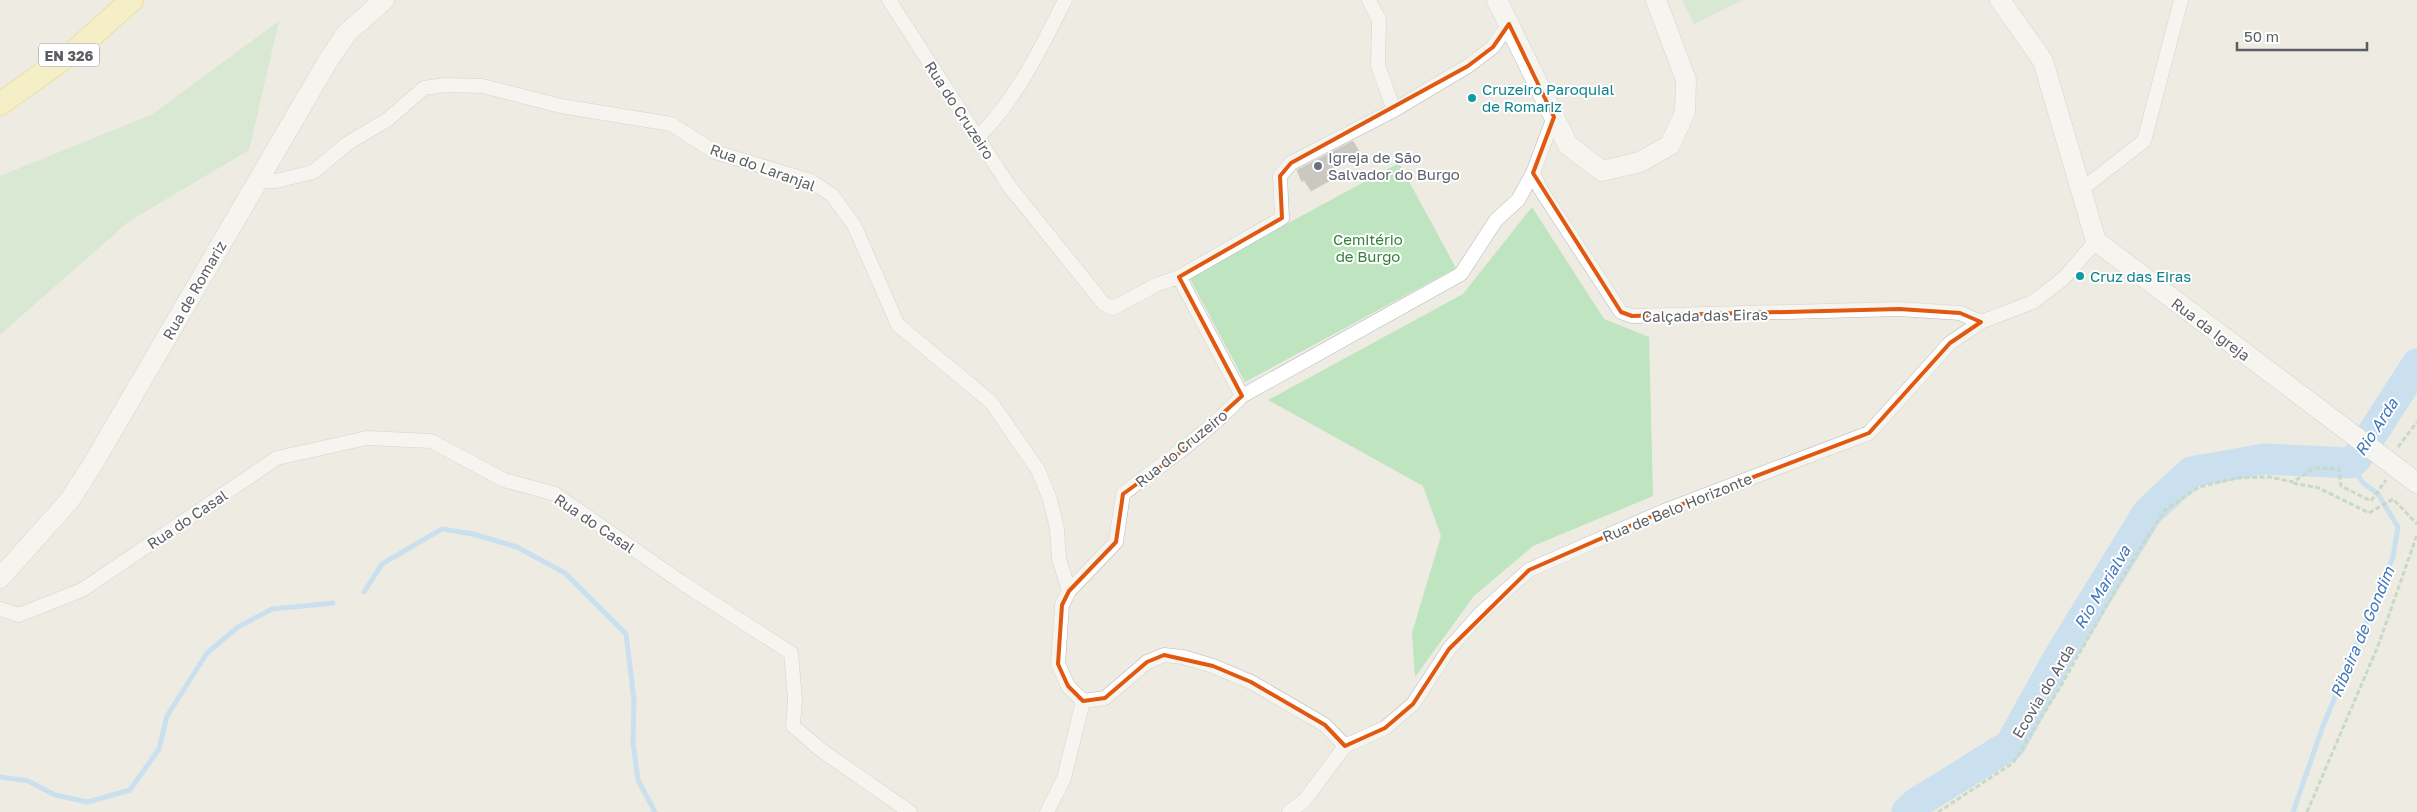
<svg xmlns="http://www.w3.org/2000/svg" width="2417" height="812" font-family="'Golos Text',sans-serif">
<style>
.green{fill:#bee5c0}
.lines{fill:none;stroke-linecap:round;stroke-linejoin:round}
.stream{stroke:#a1d2ff;stroke-width:5}
.river{stroke:#a1d2ff;stroke-width:31}
.building{fill:#cac8c1;stroke:#d2cdc1}
.street-casing{stroke:#b5b8bd;stroke-width:15}
.secondary-casing{stroke:#b6b9bf;stroke-width:21}
.primary-casing{stroke:#f2cd57;stroke-width:24}
.path{stroke:#97c6a7;stroke-width:3;stroke-dasharray:5 2.5;stroke-linecap:butt}
.street{stroke:#fff;stroke-width:14}
.secondary{stroke:#fff;stroke-width:20}
.primary{stroke:#fff4a6;stroke-width:22}
.marked{fill:none;stroke:#e15910;stroke-width:4;stroke-linejoin:round}
.culture-dot{fill:#0f9aa8;stroke:#fff;stroke-width:2}
.worship-dot{fill:#6b7280;stroke:#fff;stroke-width:2}
.labels{text-anchor:middle;dominant-baseline:central;stroke-width:4;stroke-linejoin:round;paint-order:stroke}
.shield{fill:#fff;stroke:#8c8e92;stroke-width:1}
.shield-label{font-size:14px;font-weight:bold;fill:#5b5e63}
.culture-label{font-size:15px;fill:#0d838f;stroke:#fff;text-anchor:start}
.street-label{font-size:15px;fill:#5b5e63;stroke:#fff}
.worship-label{font-size:15px;fill:#5b616d;stroke:#fff;text-anchor:start}
.park-label{font-size:15px;fill:#33813a;stroke:#fff}
.water-label{font-size:16px;font-style:italic;fill:#4077ba;stroke:#fff}
</style>
<rect width="100%" height="100%" fill="#edebe2"/>
<path class="green" d="M1682,0H1743L1694,24Z
M279,21L249,150L128,222L0,335V176L151,115Z
M1399,163L1456,268L1245,382L1189,277Z
M1532,207L1604,319L1649,337L1653,496L1533,546L1474,596L1415,677L1412,633L1441,536L1423,486L1268,400L1463,294Z"/>
<g class="lines">
<path class="stream" d="M364,592L382,564L442,529L473,534L517,547L565,573L626,634L634,700L633,742L638,780L655,812
M0,777L28,781L55,795L88,802L130,790L159,749L167,716L207,653L238,627L272,609L333,603
M2293,812L2323,726L2393,557L2398,527L2378,494L2363,483L2350,463"/>
<path class="river" d="M1907,812L1915,804L2010,745L2060,655L2148,512L2191,472L2264,459L2350,463L2356,459L2417,364"/>
</g>
<path class="building" d="M1353,141L1360,153L1326,171L1331,180L1311,191L1304,180L1302,182L1297,170Z"/>
<g class="lines">
<g class="street-casing">
<path id="street" d="M889,0L1009,186L1104,304L1113,308L1156,285L1179,277L1282,218L1280,176L1291,163L1394,110L1468,66L1493,47L1509,24
M1369,0L1379,20L1378,66L1394,110
M1554,117L1533,173L1541,190L1621,312L1632,316L1899,309L1960,313L1981,322
M978,137C1016,100 1041,48 1065,0
M258,181H276L313,172L348,143L387,120L424,88L445,85L482,86L561,106L671,124L715,152L811,181L832,195L854,225L898,325L991,402L1038,470L1050,499L1057,529L1059,559L1069,591
M2082,189L2144,141L2181,0
M1179,277L1242,396
M0,609L19,615L82,590L277,458L367,438L431,441L504,480L555,494L681,582L791,653L795,700L793,726L821,750L910,812
M1345,746L1325,725L1251,682L1213,666L1183,657L1164,655L1147,662L1105,698L1083,701L1068,686L1058,664L1062,605L1069,591L1116,542L1123,494C1164,462 1207,434 1242,396L1461,274L1496,220L1518,200L1533,173
M1047,812L1064,778L1083,701
M1289,812L1304,801L1345,746L1385,728L1413,704L1449,649L1481,613L1529,570L1664,511L1869,433L1950,343L1981,322L2033,302L2064,278L2096,241"/>
</g>
<g class="secondary-casing">
<path id="secondary" d="M1497,0L1568,145L1602,171L1640,162L1670,145L1685,112L1686,80L1656,0
M2000,0L2043,61L2096,241L2417,483
M0,578L69,501L91,467L329,59L347,33L384,0"/>
</g>
<g class="primary-casing">
<path id="primary" d="M0,104L76,50L132,0"/>
</g>
<path class="path" d="M2398,447L2417,422
M2293,483L2319,488L2369,513L2393,499L2417,524
M1938,812L2013,763L2059,689L2135,556L2165,510L2199,487L2237,478L2270,477L2293,482L2314,468L2339,469L2341,486L2371,501L2386,480
M2307,812L2378,646L2417,535"/>
<use href="#street" class="street"/>
<use href="#secondary" class="secondary"/>
<use href="#primary" class="primary"/>
</g>
<path d="M0 0H2417V812H0ZM1509,24L1554,117L1533,173L1621,312L1632,316L1899,309L1960,313L1981,322L1950,343L1869,433L1664,511L1529,570L1449,649L1413,704L1385,728L1345,746L1325,725L1251,682L1213,666L1164,655L1147,662L1105,698L1083,701L1068,686L1058,664L1062,605L1069,591L1116,542L1123,494L1177,455L1242,396L1179,277L1282,218L1280,176L1291,163L1468,66L1493,47Z" fill="#edebe2" fill-opacity=".55" fill-rule="evenodd"/>
<path class="marked" d="M1509,24L1554,117L1533,173L1621,312L1632,316L1899,309L1960,313L1981,322L1950,343L1869,433L1664,511L1529,570L1449,649L1413,704L1385,728L1345,746L1325,725L1251,682L1213,666L1164,655L1147,662L1105,698L1083,701L1068,686L1058,664L1062,605L1069,591L1116,542L1123,494L1177,455L1242,396L1179,277L1282,218L1280,176L1291,163L1468,66L1493,47Z"/>
<g class="culture-dot">
<circle cx="1472" cy="98" r="5"/>
<circle cx="2080" cy="276" r="5"/>
</g>
<circle class="worship-dot" cx="1318" cy="166" r="5"/>
<g class="labels">
<rect class="shield" x="39" y="43.5" width="60" height="23" rx="4"/>
<g class="shield-label">
<text x="69" y="55">EN 326</text>
</g>
<g class="culture-label">
<text x="1482" y="89">Cruzeiro Paroquial<tspan x="1482" dy="17">de Romariz</tspan></text>
<text x="2090" y="276">Cruz das Eiras</text>
</g>
<g class="street-label">
<text transform="translate(960 110) rotate(57)">Rua do Cruzeiro</text>
<text transform="translate(763 167) rotate(20)">Rua do Laranjal</text>
<text transform="translate(194 290) rotate(-60)">Rua de Romariz</text>
<text transform="translate(1705 315) rotate(-1)">Calçada das Eiras</text>
<text transform="translate(2211 329) rotate(37)">Rua da Igreja</text>
<text transform="translate(1181 448) rotate(-39)">Rua do Cruzeiro</text>
<text transform="translate(1677 507) rotate(-22)">Rua de Belo Horizonte</text>
<text transform="translate(187 519) rotate(-34)">Rua do Casal</text>
<text transform="translate(595 523) rotate(34)">Rua do Casal</text>
<text transform="translate(2043 691) rotate(-59)">Ecovia do Arda</text>
</g>
<g class="worship-label">
<text x="1328" y="157">Igreja de São<tspan x="1328" dy="17">Salvador do Burgo</tspan></text>
</g>
<g class="park-label">
<text x="1368" y="239">Cemitério<tspan x="1368" dy="17">de Burgo</tspan></text>
</g>
<g class="water-label">
<text transform="translate(2376 427) rotate(-57)">Rio Arda</text>
<text transform="translate(2102 587) rotate(-59)">Rio Marialva</text>
<text transform="translate(2362 632) rotate(-67)">Ribeira de Gondim</text>
</g>
</g>
<path d="M2237 42v8h130v-8" fill="none" stroke="#5b5e63" stroke-width="2.5"/>
<text x="2244" y="42" font-size="15" fill="#5b5e63" stroke="#ffffff" stroke-width="4" paint-order="stroke">50 m</text>
</svg>
